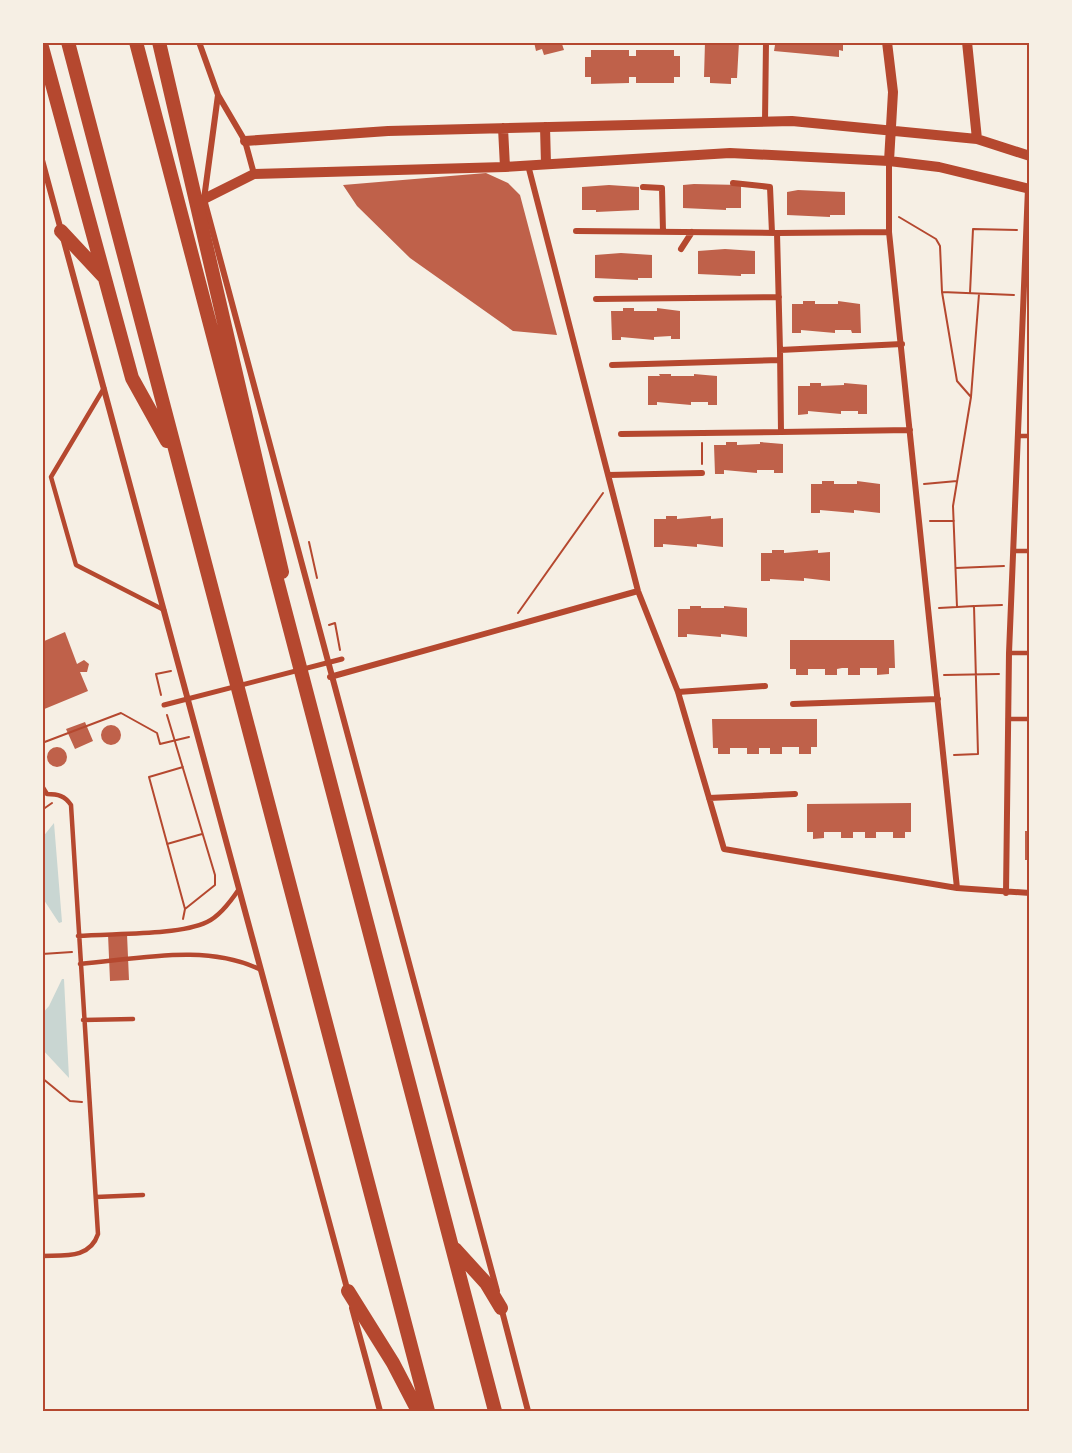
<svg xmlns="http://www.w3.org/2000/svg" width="1072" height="1453" font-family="'DM Sans',sans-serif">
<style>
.water{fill:#c9d6d2}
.building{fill:#bf614a}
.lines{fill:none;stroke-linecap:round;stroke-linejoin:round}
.path{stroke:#b5482f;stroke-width:2}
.service{stroke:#b5482f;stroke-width:4.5}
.pedestrian{stroke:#b5482f;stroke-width:5}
.minor{stroke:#b5482f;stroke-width:6}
.tertiary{stroke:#b5482f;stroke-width:10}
.trunk{stroke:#b5482f;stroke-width:14}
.neatline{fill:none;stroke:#b5482f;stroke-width:2}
</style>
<rect width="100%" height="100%" fill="#f6efe4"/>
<path class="water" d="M54,823L62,922L59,923L42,897V838Z
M62,979H64L69,1078L42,1049V1014L49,1006Z"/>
<path class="building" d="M534,42H567V43L562,44L564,50L544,55L542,49L536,51Z
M705,42H739L737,78H731V84L710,83V77H704Z
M771,42H843V51L839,50V57L774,51L775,45Z
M591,50H629V56H636V50H674V56H680V77H674V83H636V77H629V83L591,84V77H585V57H591Z
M486,173L508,183L520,195L557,335L513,331L410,258L357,206L343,185Z
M694,184L741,185V208H726V210L683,208V185Z
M609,185L639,187V210L596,212V210H582V187Z
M798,190L845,192V215H830V217L787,215V192Z
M725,249L755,251V274H741V276L698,274V251Z
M621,253L652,255V278H638V280L595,278V255Z
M803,301H815V304H838V301L860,304L861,333H852L851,330H835V333L801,330V333H792V304H803Z
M623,308H634V311H657V308L680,311V339H671V336L654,337V340L621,337V340H612L611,311H623Z
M659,374H671V376H694V374L717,376V405H708V402H691V405L657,402V405H648V376H660Z
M810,383H821V386L844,385V383L867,385V414H858V411H841V414L808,411V414L798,415V386H810Z
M726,442H737V445L760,444V442L783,444V473H774V470H757V473L724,470V474H715L714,445H726Z
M822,481H834V484H857V481L880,484V513L854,510V513L820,510V513H811V484H822Z
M666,516H677V519L711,516V519L723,518V547L697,544V547L663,544V547H654V519H666Z
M772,550H784V553L818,550V553L830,552V581L804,578V581L770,579V581H761V553H772Z
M690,606H701V608H724V606L747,608V637L721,634V637L687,634V637H678V609H690Z
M65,632L77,664L84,660L89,664L87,672H80L88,691L42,710V642Z
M790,640H894L895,668H889V674L877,675V668H860V675H848V668H842L837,669V675H825V669H808V675H796V669H790Z
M712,719H817V747H811V754H799V747H782V754H770V748H759V754H747V748H730V754H718V748H713Z
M85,722L93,741L75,749L66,729Z
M101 735a10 10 0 1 1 20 0a10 10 0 1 1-20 0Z
M47 757a10 10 0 1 1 20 0a10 10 0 1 1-20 0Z
M911,803V832H905V838H893V832H876V838H865V832H853V838H841V832H824V838L813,839V832H807V804Z
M1025,831H1030V860H1025Z
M108,934H127L129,980L110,981Z"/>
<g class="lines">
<path class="path" d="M899,217L936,239L940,246L942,292L957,381L971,397L953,506L957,607L974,606L978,754L954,755
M942,292L1014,295
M970,293L973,229L1017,230
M971,397L979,294
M702,443V464
M924,484L957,481
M930,521H954
M309,542L317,578
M956,568L1004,566
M975,606L1002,605
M939,608L957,607
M518,613L603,493
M329,625L335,623L340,650
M944,675L999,674
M161,695L156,674L171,671
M167,715L215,875V885L185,909L183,919
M42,743L121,713L157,733L160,744L189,737
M183,767L149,777L185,909
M42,810L52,803
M167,844L202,834
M42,954L72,952
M42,1078L70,1101L82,1102"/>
<path class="service" d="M104,388L51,477L76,565L164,610
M1018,436H1030
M1013,551H1030
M1009,653H1030
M1008,719H1030
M42,786L47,794C58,794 65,796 71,805L98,1234C90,1259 64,1255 42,1256
M78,936C112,933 178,936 207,922C220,916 231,901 239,889
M80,964C138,959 207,943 261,970
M83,1020L133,1019
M96,1197L143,1195"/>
<path class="pedestrian" d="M164,705L342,659"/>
<path class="minor" d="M199,42L218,95L245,141L254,174
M218,95L204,199L497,1291
M765,121L766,42
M42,160L348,1292
M889,161V232L957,888
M528,165L638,591L678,692L724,849L957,888L1030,893
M733,183L770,187L772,233
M643,187L662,188L663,232
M576,231L777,233
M681,249L692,232
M596,299L779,297
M902,344L780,350L781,432L910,430
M780,350L777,233L889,232
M612,365L780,360
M621,434L781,432
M608,475L702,473
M330,677L638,591
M678,692L765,686
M793,704L938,699
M709,798L795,794
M1006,893L1009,653L1028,188
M501,1307L528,1411
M352,1308L380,1411"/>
<path class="tertiary" d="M887,42L893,92L889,161
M967,42L977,139
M545,127L546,164
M503,128L505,167
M245,141L388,131L792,121L977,139L1030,156
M204,199L254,174L505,167L730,153L889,161L939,167L1030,189"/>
<path class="trunk" d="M68,42L428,1411
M136,42L495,1411
M159,42L282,572
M42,47L132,378L167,441
M61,231L103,276
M455,1249L486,1283L501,1308
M348,1291L393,1363L418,1411"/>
</g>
<rect width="1072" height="1453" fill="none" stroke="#f6efe4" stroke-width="87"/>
<rect x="44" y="44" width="984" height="1366" class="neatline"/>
</svg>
